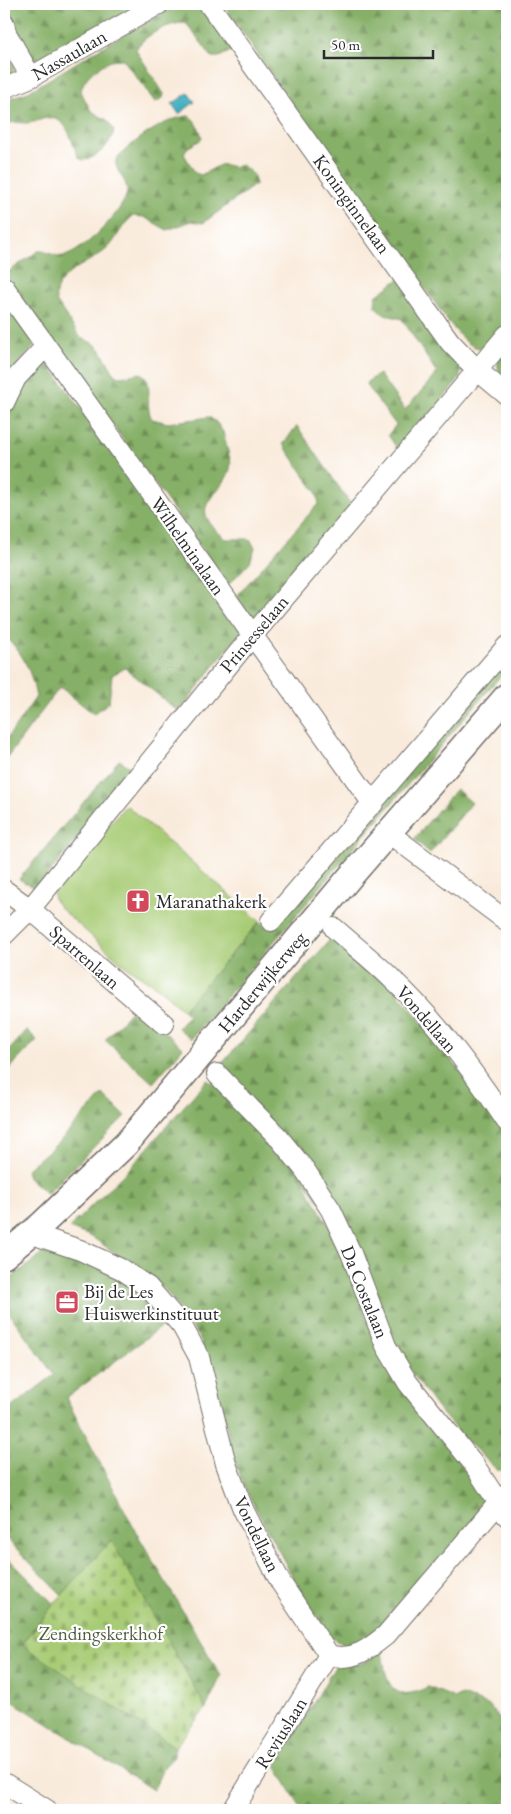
<svg xmlns="http://www.w3.org/2000/svg" width="511" height="1814" font-family="'EB Garamond',serif">
<style>
.grass{fill:#a8cc76;stroke:#6a7c50}
.forest{fill:url(#forest-firs);stroke:#586e49}
.cemetery{fill:url(#cemetery-stones);stroke:#6a7c50}
.water{fill:#3fadbd;stroke:#356c74}
.lines{fill:none;stroke-linecap:round;stroke-linejoin:round}
.minor-casing{stroke:#736e69;stroke-width:22}
.major-casing{stroke:#736e69;stroke-width:28}
.minor{stroke:#fff;stroke-width:20}
.major{stroke:#fff;stroke-width:25}
.labels{text-anchor:middle;dominant-baseline:central;stroke-width:4.5;stroke-linejoin:round;paint-order:stroke}
.street-label{font-size:19px;fill:#2b2b2b;stroke:#fff}
.poi-label{font-size:19px;fill:#2b2b2b;stroke:#fff;text-anchor:start}
.park-label{font-size:19px;fill:#505b42;stroke:#fff}
</style>
<defs>
<pattern id="forest-firs" width="22" height="20" patternUnits="userSpaceOnUse" patternTransform="scale(1.25)"><rect width="22" height="20" fill="#86b067"/><path d="M5 1l3.5 6h-7zM16 11l3.5 6h-7z" fill="#6e8f55"/></pattern>
<pattern id="cemetery-stones" width="16" height="16" patternUnits="userSpaceOnUse" patternTransform="scale(1.25)"><rect width="16" height="16" fill="#a8cc76"/><path d="M2 7V4a2 2 0 0 1 4 0v3zM10 15v-3a2 2 0 0 1 4 0v3z" fill="#91af66"/></pattern>
</defs>
<rect width="100%" height="100%" fill="#fff"/>
<filter id="ink" filterUnits="userSpaceOnUse"><feTurbulence type="fractalNoise" baseFrequency=".02" numOctaves="2"/><feDisplacementMap in="SourceGraphic" scale="10" xChannelSelector="R" yChannelSelector="G"/><feConvolveMatrix kernelMatrix="1 2 1 2 8 2 1 2 1" color-interpolation-filters="sRGB"/></filter>
<filter id="wash" filterUnits="userSpaceOnUse"><feTurbulence type="fractalNoise" baseFrequency=".0096" numOctaves="4" result="noise"/><feDisplacementMap in="SourceGraphic" scale="20" xChannelSelector="R" yChannelSelector="G"/><feGaussianBlur stdDeviation="1.12" result="paint"/><feColorMatrix in="noise" values="0 0 0 0 0 0 0 0 0 0 0 0 0 0 0 0 0 1.4 0 .05"/><feComposite in="paint" operator="in"/></filter>
<g filter="url(#wash)">
<rect width="100%" height="100%" fill="#f9ebdb"/>
<path class="grass" d="M126,805L260,921L183,1010L157,987L125,966L60,908L54,900L53,893Z"/>
<path class="forest" d="M8,4H140L37,64C21,57 8,21 8,4Z
M180,4H203L235,49L219,57H212L187,24C175,19 140,37 136,50L164,94L163,98L155,102L123,59C108,58 82,75 81,92L91,111L107,120L114,130C111,144 97,159 83,160L79,158C70,142 70,117 47,118C40,119 34,123 27,123C18,123 13,121 4,125V100L28,92L109,43Z
M223,4H507V326L485,349C467,348 459,334 448,321L315,137Z
M4,42L14,67L12,75L4,78Z
M189,116C196,120 201,131 202,139L187,148L184,154L195,173L201,175L222,164L234,167L242,165L253,174L256,184L203,223L192,221L167,230L144,217L133,216C122,224 118,237 109,247C93,263 52,272 56,301L80,337L96,345L100,349L115,375L120,377L141,373C156,382 143,404 152,419L168,423L209,417L216,422L223,432L231,463C227,499 179,501 226,539H250L255,548L250,562L228,585L4,275L38,251C47,250 55,258 64,256C82,253 125,210 127,192C128,179 114,172 116,160C130,143 166,117 189,116Z
M399,279L458,361L461,371L459,379L399,451L388,435L396,425L366,385L367,382L379,374L405,410L437,373L402,319L383,314L375,306L376,296Z
M4,302L35,345L5,380L4,379Z
M507,347V380C493,368 496,360 507,347Z
M44,358L242,630L179,712L125,668L112,675L109,702L94,714L60,687L4,762V743L36,697C31,671 24,654 4,635V419L9,400Z
M297,426L352,506L265,609L252,618L236,597L319,503L316,492L283,444Z
M507,653V668L191,1039L178,1028L189,1015L183,1010L260,921L270,930Z
M119,760L134,770L36,889L19,879Z
M456,789L472,803L430,853L414,839Z
M334,935L391,984L507,1130V1470H497L463,1437L437,1408L392,1345L359,1254L219,1067Z
M135,1007L183,1048L153,1083L105,1040Z
M27,1030L37,1040L4,1074V1056Z
M207,1080L214,1084L297,1171L342,1248L369,1326L493,1504L399,1613L358,1646H346L329,1636L297,1585L247,1492L233,1458L226,1424L200,1338L167,1292L148,1276L92,1237L69,1228L131,1167Z
M103,1094L125,1116L47,1194L28,1177L26,1170L59,1142Z
M48,1249L99,1265L144,1296L169,1321L66,1398L136,1532L221,1676L206,1708L111,1540L62,1595L4,1536V1413L54,1375L4,1306V1284Z
M4,1554L54,1604L22,1644L175,1747L174,1757L164,1767L153,1790L4,1696Z
M382,1651C386,1683 391,1705 428,1687L455,1698L462,1695L490,1706L499,1718L507,1723V1810H302L276,1766L336,1665L363,1663Z"/>
<path class="cemetery" d="M111,1540L206,1708L175,1747L22,1645L54,1604Z"/>
<path class="water" d="M188,93L195,102L179,114L172,104Z"/>
</g>
<g filter="url(#ink)">
<g class="lines">
<g class="minor-casing">
<path id="minor" d="M209,4L450,342L477,370L507,395
M4,23L6,33L31,77
M4,86H10L31,77L159,4
M4,287L373,804
M4,403L16,378L46,346
M398,840L504,919L507,917
M4,890L30,909L164,1024
M271,921L507,646
M334,928C353,945 374,961 392,979C436,1020 474,1072 507,1122
M4,935L30,909L252,636L507,335
M217,1074L279,1138L305,1170L331,1210L351,1253L386,1346L408,1383L473,1463L507,1516
M41,1237L80,1250L121,1269L148,1287L182,1326L199,1357L226,1464L243,1509L281,1583L329,1655C353,1662 369,1649 386,1635L507,1493
M4,1783L47,1810
M233,1810L329,1655"/>
</g>
<g class="major-casing">
<path id="major" d="M4,1256L42,1224L126,1144L350,877L507,696"/>
</g>
<use href="#minor" class="minor"/>
<use href="#major" class="major"/>
</g>
</g>
<defs>
<g id="church-square" transform="scale(1.25)"><rect x="-9" y="-9" width="18" height="18" rx="4" fill="#d1495b" stroke="#fff"/><path d="M-1.2-6h2.4v3.5h3.3v2.4h-3.3V6h-2.4V-.1h-3.3v-2.4h3.3Z" fill="#fff"/></g>
<g id="office-square" transform="scale(1.25)"><rect x="-9" y="-9" width="18" height="18" rx="4" fill="#d1495b" stroke="#fff"/><path d="M-6-3h4V-5.5h4V-3h4V5H-6ZM-1-4.5V-3h2v-1.5ZM-6 0V1H6V0Z" fill="#fff"/></g>
</defs>
<g fill-rule="evenodd">
<use href="#church-square" x="138" y="901"/>
<use href="#office-square" x="67" y="1302"/>
</g>
<g class="labels">
<g class="street-label">
<text transform="translate(69 55) rotate(-30)">Nassaulaan</text>
<text transform="translate(352 204) rotate(54)">Koninginnelaan</text>
<text transform="translate(188 546) rotate(55)">Wilhelminalaan</text>
<text transform="translate(254 634) rotate(-50)">Prinsesselaan</text>
<text transform="translate(85 957) rotate(41)">Sparrenlaan</text>
<text transform="translate(262 982) rotate(-50)">Harderwijkerweg</text>
<text transform="translate(427 1019) rotate(49)">Vondellaan</text>
<text transform="translate(365 1292) rotate(68)">Da Costalaan</text>
<text transform="translate(257 1534) rotate(64)">Vondellaan</text>
<text transform="translate(281 1733) rotate(-58)">Reviuslaan</text>
</g>
<g class="poi-label">
<text x="156" y="901">Maranathakerk</text>
<text x="84" y="1291">Bij de Les<tspan x="84" dy="22">Huiswerkinstituut</tspan></text>
</g>
<g class="park-label">
<text x="101" y="1633">Zendingskerkhof</text>
</g>
</g>
<rect width="511" height="1814" fill="none" stroke="#fff" stroke-width="20"/>
<path d="M324 50v8h109v-8" fill="none" stroke="#2b2b2b" stroke-width="2.5"/>
<text x="331" y="50" font-size="15" fill="#2b2b2b" stroke="#ffffff" stroke-width="4" paint-order="stroke">50 m</text>
</svg>
